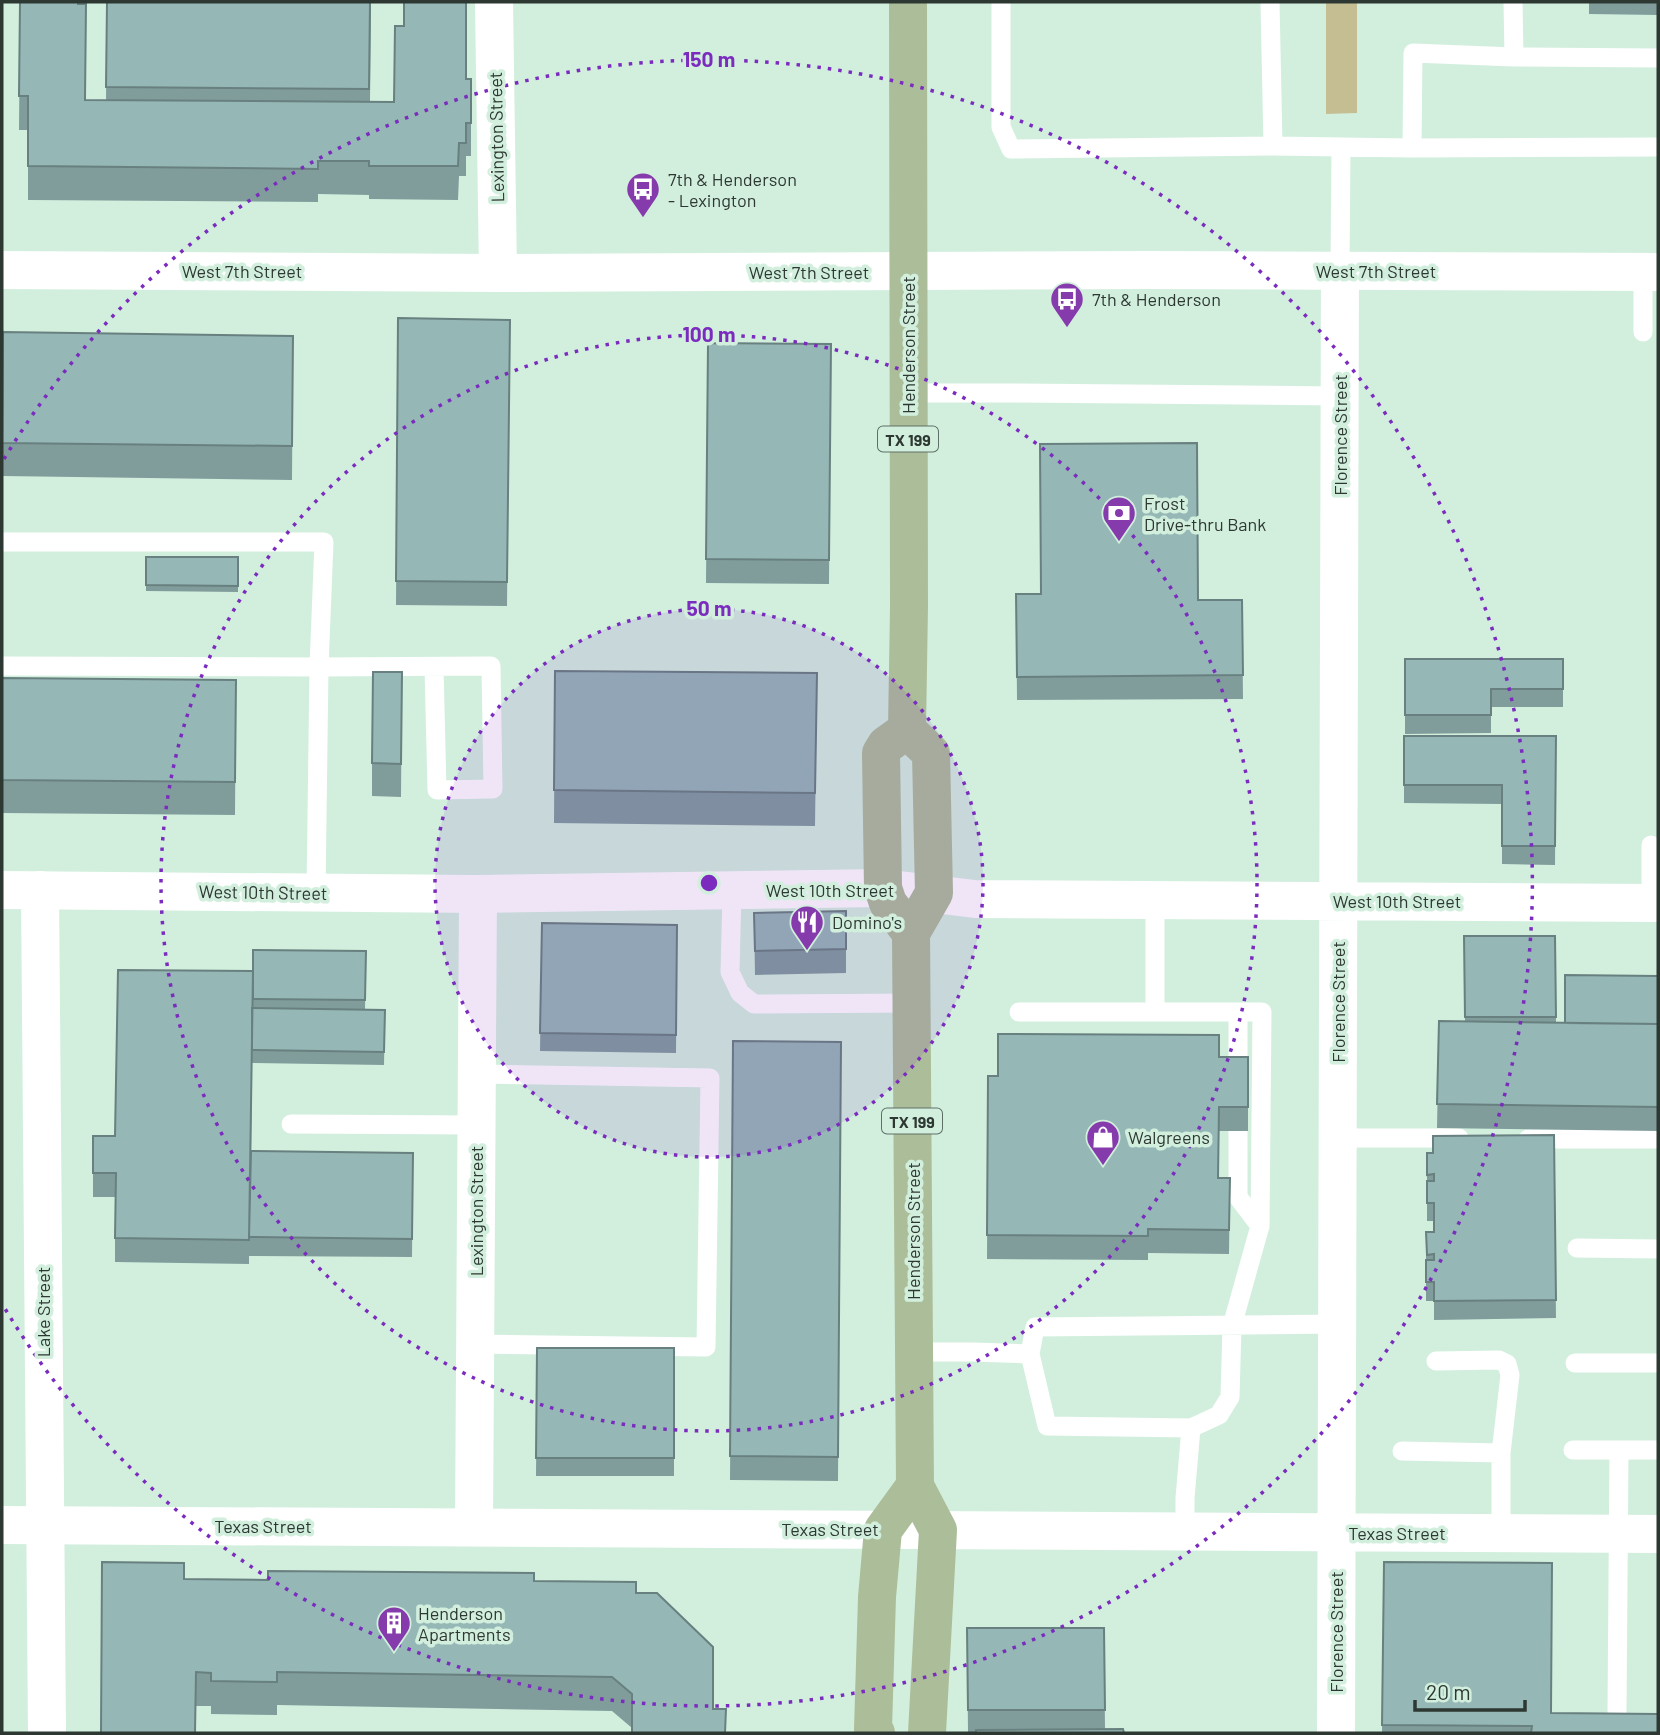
<svg xmlns="http://www.w3.org/2000/svg" width="1660" height="1735" font-family="Barlow,sans-serif">
<style>
.green{fill:#c6be93}
.lines{fill:none;stroke-linecap:round;stroke-linejoin:round}
.service{stroke:#fff;stroke-width:19}
.minor{stroke:#fff;stroke-width:38}
.tertiary{stroke:#fff;stroke-width:38}
.secondary{stroke:#fff;stroke-width:38}
.primary{stroke:#acbe99;stroke-width:38}
.wall{fill:#809d9c}
.building{fill:#95b7b5;stroke:#68807f;stroke-width:2}
.ring{fill:none;stroke:#7b2cbf;stroke-width:3.5;stroke-dasharray:3.5 7}
.labels{text-anchor:middle;dominant-baseline:central;stroke-width:7;stroke-linejoin:round;paint-order:stroke}
.shield{fill:#d2efde;stroke:#5e6f66;stroke-width:2}
.shield-label{font-size:16px;font-weight:bold;fill:#2d3832}
.street-label{font-size:18px;fill:#2d3832;stroke:#d2efde}
.poi-label{font-size:18px;fill:#2d3832;stroke:#d2efde;text-anchor:start}
.centre{fill:#7b2cbf;stroke:#d2efde;stroke-width:3.5}
.ring-label{font-size:21px;text-anchor:middle;font-weight:bold;fill:#7b2cbf;stroke:#d2efde;stroke-width:7;stroke-linejoin:round;paint-order:stroke}
</style>
<rect width="100%" height="100%" fill="#d2efde"/>
<path class="green" d="M1326,2H1357V113L1326,114Z"/>
<g class="lines">
<path class="service" d="M1001,2V127L1011,149L1273,146L1412,148L1413,53L1514,57L1658,58
M1270,2L1273,146
M1513,2L1514,57
M1412,148L1658,147
M1340,271L1341,147
M1643,272V332
M908,393H1018L1340,396
M2,542H324L319,667L491,666L493,789L437,790L434,667
M2,666L319,667L316,893
M732,891L730,972L740,993L754,1004L912,1003
M1651,903V845
M1019,1012H1155V900
M1155,1012H1262L1260,1226L1232,1326L1230,1397L1219,1415L1191,1428L1185,1498V1532
M1238,1012V1081
M291,1124L476,1125
M1238,1131V1197L1260,1226
M1338,1138H1459
M1528,1139H1658
M1577,1248L1658,1249
M475,1344L706,1347L710,1078L477,1074
M914,1352H973L1030,1354L1035,1327L1337,1324
M1030,1354L1047,1426L1191,1428
M1436,1361L1499,1360L1507,1364L1510,1375L1501,1453V1534
M1575,1363H1658
M1573,1450H1658
M1402,1451L1501,1453
M1617,1712L1619,1450"/>
<path class="minor" d="M494,2L498,273
M40,890L47,1733
M474,1527L478,894"/>
<path class="tertiary" d="M2,890L478,894L883,888L975,899L1658,903
M2,1525L1658,1534
M1336,1733L1340,271"/>
<path class="secondary" d="M2,270L498,273L1148,270L1658,272"/>
<path class="primary" d="M908,2L909,607L907,730L931,753L934,893L911,933L915,1486L938,1530L927,1733
M907,730L886,745L881,753L883,888L888,903L911,933
M876,1733L873,1729L877,1597L883,1530L915,1486"/>
</g>
<path class="wall" d="M20,2L86,100H106L107,2H371L370,102H394L466,79H471V156H466V176H459L458,200L369,199V195L318,194V202L28,200V130H19Z
M1589,2H1658V15L1589,14Z
M398,318L510,320L507,606L396,605Z
M3,332L293,336L292,480L2,476Z
M708,343L831,344L829,584L706,583Z
M146,557H238V592L146,591Z
M1016,594L1198,600H1242L1243,699L1017,700Z
M1405,659H1563V707H1491V733L1405,734Z
M555,671L817,673L815,826L554,823Z
M402,672L401,797L372,796V763Z
M2,678L236,680L235,815L2,813Z
M1404,736H1556L1555,865L1502,864V804L1404,803Z
M846,911V973L755,975L754,913Z
M542,923L677,925L676,1053L540,1051Z
M1464,936H1555L1556,1023H1565L1658,976V1131L1437,1128L1439,1021L1465,1022Z
M253,950L366,951L365,1010H385L384,1065L252,1063L251,1156L413,1153L412,1257L249,1256V1264L115,1262V1197H93V1173L115,1136L253,971Z
M733,1041L841,1042L838,1481L730,1480Z
M1219,1057H1248V1131H1219L1218,1178H1230L1229,1254L1148,1253V1260L987,1259L988,1076Z
M1554,1135L1556,1318L1434,1320V1301H1426V1232H1434V1221H1427V1153Z
M537,1348H674V1476H536Z
M1384,1562L1551,1713L1658,1733H1382Z
M184,1579L534,1581L636,1593L713,1709L632,1728L612,1711L277,1705V1715L211,1714V1706H196V1733H101Z
M967,1628H1104L1105,1729L1124,1733H968Z"/>
<path class="building" d="M20,2H78V4H86L85,100L394,102L395,26H404V2H466V79H471V123H466V143H459L458,166H369V161H318V169L28,166V96H19Z
M107,2H370L369,89L106,87Z
M398,318L510,320L507,582L396,581Z
M3,332L293,336L292,446L2,443Z
M708,343L831,344L829,560L706,559Z
M1197,443L1198,600H1242L1243,675L1017,677L1016,594H1041L1040,444Z
M146,557H238V586L146,585Z
M1405,659H1563V689H1491V715H1405Z
M555,671L817,673L815,793L554,790Z
M373,672H402L401,764L372,763Z
M2,678L236,680L235,782L2,780Z
M1404,736H1556L1555,846H1502V785H1404Z
M846,911V949L755,951L754,913Z
M542,923L677,925L676,1035L540,1033Z
M1464,936H1555L1556,1017H1465Z
M253,950L366,951L365,1000L253,999Z
M118,970L253,971L249,1240L115,1238L116,1173H93V1136H115Z
M1565,975L1658,976V1024L1565,1023Z
M252,1008L385,1010L384,1052L252,1050Z
M1439,1021L1658,1024V1107L1437,1104Z
M998,1034L1219,1035V1057H1248V1107H1219L1218,1178H1230L1229,1230L1148,1229V1236L987,1235L988,1076H998Z
M733,1041L841,1042L838,1457L730,1456Z
M1554,1135L1556,1300L1434,1301V1282H1426V1260H1434V1254L1427,1255L1426,1232H1434V1203H1427V1181H1434V1174L1427,1175V1153H1433V1136Z
M251,1151L413,1153L412,1239L249,1237Z
M537,1348H674V1458H536Z
M102,1562L184,1563V1579L268,1580V1571L534,1573V1581L636,1582V1593H657L713,1647V1709H726L725,1733H632V1694L612,1677L277,1672V1682L211,1681V1673L196,1672L195,1733H101Z
M1384,1562L1552,1563L1551,1713L1658,1714V1733H1531L1532,1726L1382,1725Z
M967,1628H1104L1105,1710H968Z
M1123,1729L1124,1733H976V1730Z"/>
<circle cx="709" cy="883" r="274" fill="#7b2cbf" fill-opacity=".12"/>
<g class="ring">
<circle cx="709" cy="883" r="274"/>
<circle cx="709" cy="883" r="548"/>
<path d="M4 459A823 823 0 1 1 4 1307"/>
</g>
<defs>
<g id="bus-pin" transform="scale(1.75)"><path d="M0 17L-7.5 6A9.5 9.5 0 1 1 7.5 6Z" fill="#863bad" stroke="#d2efde"/><path d="M-5-6H5V4H4V6H2V4H-2V6H-4V4H-5ZM-3.5-4V0h7V-4ZM-3.5 1.2v1.5H-2V1.2ZM2 1.2v1.5H3.5V1.2Z" fill="#fff"/></g>
<g id="bank-pin" transform="scale(1.75)"><path d="M0 17L-7.5 6A9.5 9.5 0 1 1 7.5 6Z" fill="#863bad" stroke="#d2efde"/><path d="M-6-4H6V4H-6ZM0-2.3a2.3 2.3 0 1 0 0 4.6a2.3 2.3 0 1 0 0-4.6Z" fill="#fff"/></g>
<g id="restaurant-pin" transform="scale(1.75)"><path d="M0 17L-7.5 6A9.5 9.5 0 1 1 7.5 6Z" fill="#863bad" stroke="#d2efde"/><path d="M-5-6h1v4h1v-4h1v4h1v-4h1v5L-1.5 .5V6h-2V.5L-5-1ZM5-6V6H3V1.5H1.5Q1.5-4 5-6Z" fill="#fff"/></g>
<g id="shop-pin" transform="scale(1.75)"><path d="M0 17L-7.5 6A9.5 9.5 0 1 1 7.5 6Z" fill="#863bad" stroke="#d2efde"/><path d="M-5-2.5h2.3a2.7 3.5 0 0 1 5.4 0H5L5.5 6h-11ZM-1.5-2.5h3a1.5 2.3 0 0 0-3 0Z" fill="#fff"/></g>
<g id="building-pin" transform="scale(1.75)"><path d="M0 17L-7.5 6A9.5 9.5 0 1 1 7.5 6Z" fill="#863bad" stroke="#d2efde"/><path d="M-4-6H4V6H1V3H-1V6H-4ZM-2.5-4.3h1.7v1.8h-1.7ZM.8-4.3h1.7v1.8H.8ZM-2.5-1h1.7V.8h-1.7ZM.8-1h1.7V.8H.8Z" fill="#fff"/></g>
</defs>
<g fill-rule="evenodd">
<use href="#bus-pin" x="643" y="189"/>
<use href="#bus-pin" x="1067" y="299"/>
<use href="#bank-pin" x="1119" y="513"/>
<use href="#restaurant-pin" x="807" y="922"/>
<use href="#shop-pin" x="1103" y="1137"/>
<use href="#building-pin" x="394" y="1623"/>
</g>
<g class="labels">
<g class="shield">
<rect x="878" y="426.5" width="60" height="25" rx="5"/>
<rect x="882" y="1108.5" width="60" height="25" rx="5"/>
</g>
<g class="shield-label">
<text x="908" y="439">TX 199</text>
<text x="912" y="1121">TX 199</text>
</g>
<g class="street-label">
<text transform="translate(496 137) rotate(-91)">Lexington Street</text>
<text x="242" y="271">West 7th Street</text>
<text x="1376" y="271">West 7th Street</text>
<text x="809" y="272">West 7th Street</text>
<text transform="translate(908 345) rotate(-90)">Henderson Street</text>
<text transform="translate(1340 435) rotate(-90)">Florence Street</text>
<text x="830" y="890">West 10th Street</text>
<text transform="translate(263 892) rotate(1)">West 10th Street</text>
<text x="1397" y="901">West 10th Street</text>
<text transform="translate(1338 1002) rotate(-90)">Florence Street</text>
<text transform="translate(476 1211) rotate(-90)">Lexington Street</text>
<text transform="translate(913 1231) rotate(-90)">Henderson Street</text>
<text transform="translate(43 1312) rotate(-90)">Lake Street</text>
<text x="263" y="1526">Texas Street</text>
<text x="830" y="1529">Texas Street</text>
<text x="1397" y="1533">Texas Street</text>
<text transform="translate(1336 1632) rotate(-90)">Florence Street</text>
</g>
<g class="poi-label">
<text x="668" y="179">7th &amp; Henderson<tspan x="668" dy="21">- Lexington</tspan></text>
<text x="1092" y="299">7th &amp; Henderson</text>
<text x="1144" y="503">Frost<tspan x="1144" dy="21">Drive-thru Bank</tspan></text>
<text x="832" y="922">Domino's</text>
<text x="1128" y="1137">Walgreens</text>
<text x="418" y="1613">Henderson<tspan x="418" dy="21">Apartments</tspan></text>
</g>
</g>
<circle cx="709" cy="883" r="10" class="centre"/>
<g class="ring-label">
<text x="709" y="67">150 m</text>
<text x="709" y="342">100 m</text>
<text x="709" y="616">50 m</text>
</g>
<rect width="1660" height="1735" fill="none" stroke="#2d3832" stroke-width="7"/>
<path d="M1415 1700v10h110v-10" fill="none" stroke="#2d3832" stroke-width="3.5"/>
<text x="1426" y="1700" font-size="21" fill="#2d3832" stroke="#d2efde" stroke-width="5" paint-order="stroke">20 m</text>
</svg>
